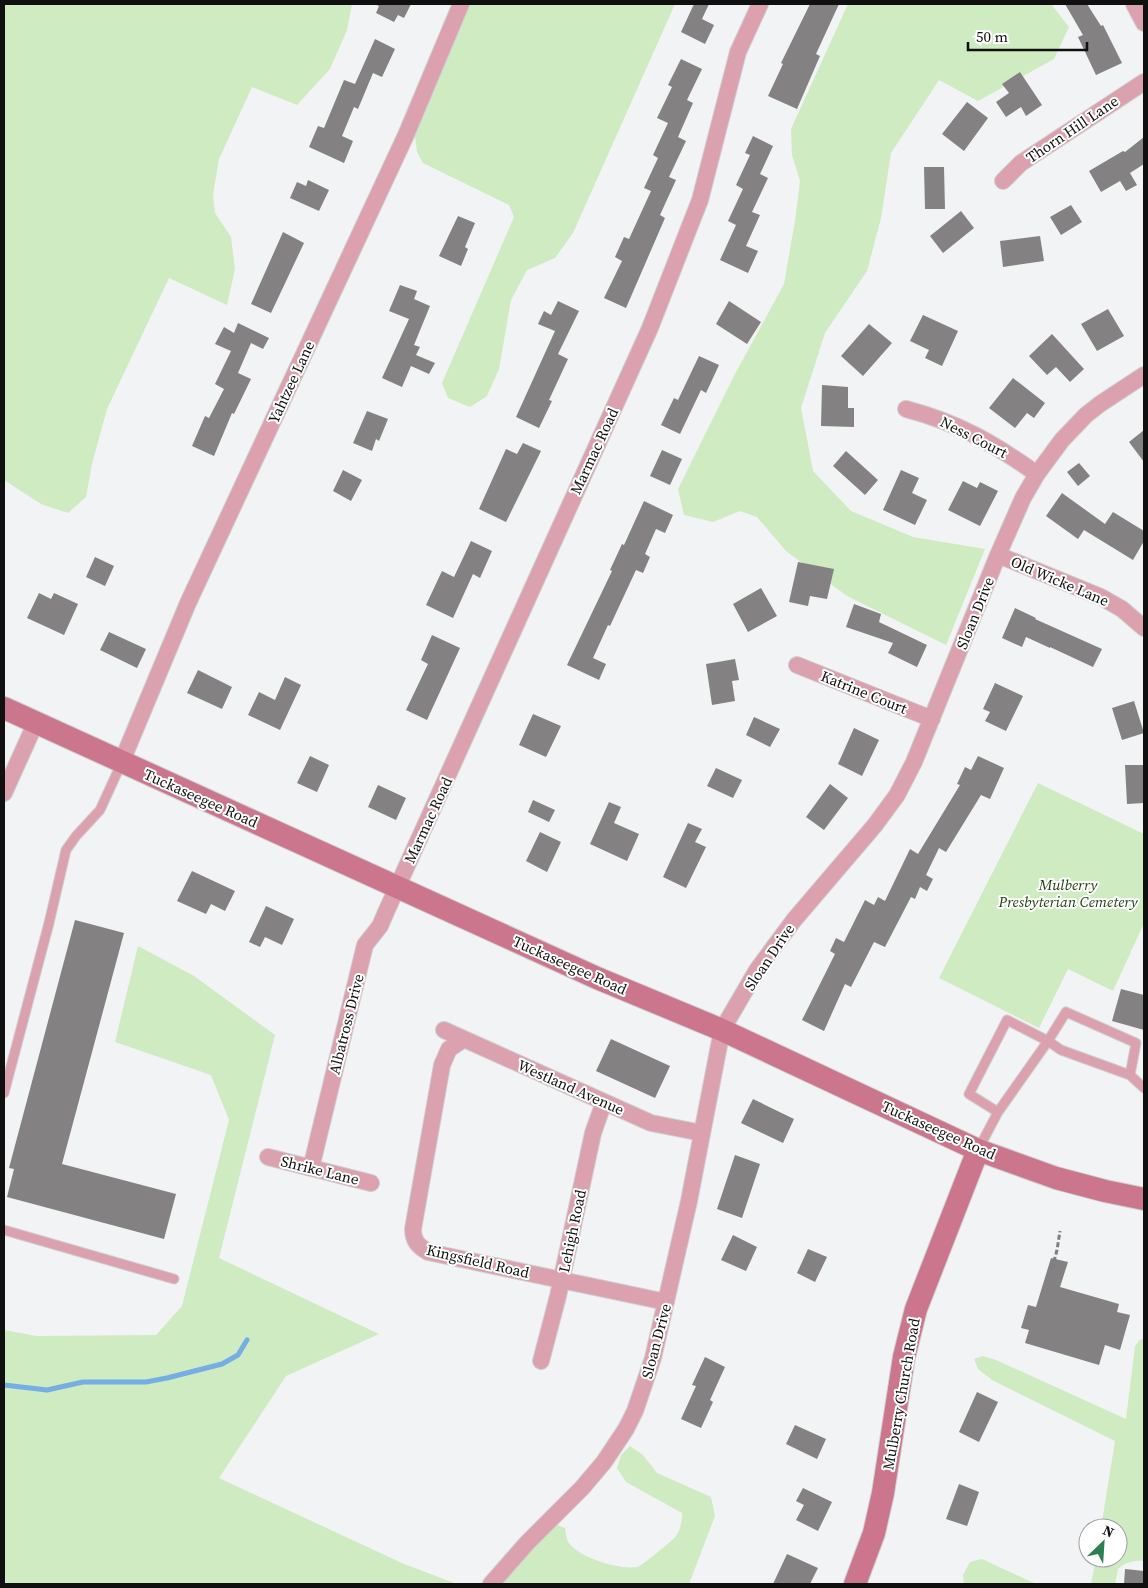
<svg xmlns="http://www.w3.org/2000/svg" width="1148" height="1588" font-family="'Source Serif 4',serif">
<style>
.green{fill:#ceebc1}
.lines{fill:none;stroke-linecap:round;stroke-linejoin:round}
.stream{stroke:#75ade5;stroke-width:5}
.building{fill:#838182}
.lane-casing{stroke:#cecfd1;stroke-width:11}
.street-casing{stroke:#cecfd1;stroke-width:18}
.secondary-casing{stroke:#cecfd1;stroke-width:24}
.path{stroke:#7e7e80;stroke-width:3;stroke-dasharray:5 2.5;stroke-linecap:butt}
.lane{stroke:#dba1ae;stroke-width:9}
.street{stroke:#dba1ae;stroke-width:16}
.secondary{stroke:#cb768d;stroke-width:22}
.labels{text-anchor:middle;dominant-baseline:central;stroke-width:4;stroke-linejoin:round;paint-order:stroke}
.street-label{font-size:15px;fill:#101011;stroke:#fff}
.park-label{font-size:15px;font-style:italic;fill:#1f3c0f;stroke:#fff}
</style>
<rect width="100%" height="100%" fill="#f2f3f5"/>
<path class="green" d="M4,4H352L347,30L330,69L297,105L252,87L219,159L213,195L215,213L231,237L235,269L227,305L169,278L107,409L92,464L86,497L68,513L41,504L4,480Z
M470,4H675L573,233L555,258L527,270L511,300L499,369L487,396L470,407L448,398L442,383L514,217L509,205L423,163L417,152L415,136Z
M848,4H1051L1069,27L1054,59L978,101L939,80L891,153L881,218L867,271L825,333L801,408L813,471L851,511L913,537L985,549L946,645L847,596L786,551L757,517L740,511L713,522L684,515L678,489L735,374L784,284L795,221L800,181L792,155L791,129Z
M1038,783L1144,834V923L1113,991L1068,969L1039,1028L939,978Z
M138,946L194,976L275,1035L219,1258L379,1334L286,1376L219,1478L404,1564L457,1584H4V1330L37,1336L156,1335L182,1306L229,1120L211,1075L115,1042Z
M1144,1338V1561C1135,1560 1125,1562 1118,1569L1115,1584H1091L1096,1558H1118V1528H1101L1115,1441L992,1380L978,1369L974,1359L983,1356L996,1360L1126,1419L1135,1346L1140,1340Z
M630,1446L643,1455L657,1473L711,1497L715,1516L689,1584H500L547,1532L557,1525L565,1528C566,1532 566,1539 569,1543C580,1558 619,1570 637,1567C642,1566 672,1541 676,1536C681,1529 682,1521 682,1513L626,1482L617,1468L621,1455Z
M982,1559L1036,1584H964L963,1575L970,1562Z"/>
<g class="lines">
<path class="stream" d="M4,1385L47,1390L83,1382H146L167,1378L222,1364L238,1355L247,1340"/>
</g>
<path class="building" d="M374,4H411L404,18L398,15L394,22L376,13L379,6Z
M694,4H709L702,19L714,25L705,44L681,32Z
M810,4H839L816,54L820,56L797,109L768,96L783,64L781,63Z
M1065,4H1087L1101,26L1103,25L1122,63L1096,75L1078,37L1083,35Z
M375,39L395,49L382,77L373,73L358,109L354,107L342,136L353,141L344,163L309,147L318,126L324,128L344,80L355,84Z
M681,59L702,69L687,100L693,103L678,137L686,141L669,177L676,180L660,215L665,218L626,308L604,298L622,261L615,257L624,237L629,239L651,191L644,188L658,158L653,155L668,123L657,118L672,87L668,85Z
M1020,72L1042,105L1026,116L1021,107L1006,117L996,102L1009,93L1002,84Z
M967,102L988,118L964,151L942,134Z
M753,136L773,146L760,174L768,178L752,212L760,215L746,246L758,251L748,273L720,260L736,225L728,221L743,189L736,185L750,155L745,153Z
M1144,137V164L1130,173L1137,185L1126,191L1120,181L1101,192L1089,171L1123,151L1125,152Z
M924,167H944L945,209H925Z
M308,180L329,190L319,211L290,198L297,182L306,186Z
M1071,205L1082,222L1061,235L1050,217Z
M961,211L974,228L943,253L930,236Z
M458,216L475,223L465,247L468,249L461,266L439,256Z
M283,232L304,243L271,313L251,304Z
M1040,236L1044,261L1003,267L1000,241Z
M400,285L417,291L414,299L430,306L414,345L420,347L416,355L435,363L429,374L411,366L402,387L382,378L409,319L389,311Z
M558,301L579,311L558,354L568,359L549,400L552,401L539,428L516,417L555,331L538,324L544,311L551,315Z
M729,301L761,322L747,344L716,324Z
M1108,309L1124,336L1097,351L1081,324Z
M923,315L958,331L942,366L925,358L929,350L910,341Z
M238,323L269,338L263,349L251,343L238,373L251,379L234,414L232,413L214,456L192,446L205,416L209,418L224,389L215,384L231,351L215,344L224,327L234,333Z
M869,324L892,343L863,376L841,356Z
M1052,334L1084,369L1070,382L1056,367L1047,375L1029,356Z
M699,356L719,365L706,393L701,390L680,434L661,425L674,398L678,400Z
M1013,378L1045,403L1034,418L1027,413L1015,428L989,408Z
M822,385L848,387V408H854V427L821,426Z
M367,411L388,419L379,441L376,439L372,451L353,443Z
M1144,430V462L1129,442Z
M523,443L541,451L506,522L479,509L506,449L517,454Z
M662,450L682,459L670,485L650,476Z
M846,451L878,480L865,495L833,466Z
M1079,463L1090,476L1078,486L1067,472Z
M343,470L362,480L351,501L333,491Z
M901,470L919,478L912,493L927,500L915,525L883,510Z
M963,481L977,488L980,482L998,491L980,526L948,510Z
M1062,493L1105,524L1113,512L1144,531V541L1133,560L1084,530L1078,539L1046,516Z
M644,501L673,515L665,533L656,529L645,554L650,557L643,573L636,570L610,626L608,625L593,658L606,664L599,680L567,665L612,571L610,570L622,544L624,545Z
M471,541L492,551L480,578L473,574L453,618L426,605L442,571L454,577Z
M95,557L114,566L105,586L86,577Z
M798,562L834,569L827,599L810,596L808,606L789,602Z
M761,588L777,616L748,632L733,604Z
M39,593L51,599L54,593L78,604L64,635L27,618Z
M854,604L881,614L879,622L927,645L917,667L888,653L893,643L846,627Z
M1015,608L1036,618L1035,619L1102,649L1093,667L1050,647V648L1026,637L1022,647L1002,638Z
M109,632L146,649L137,668L100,650Z
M432,635L460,648L427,720L406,710L428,664L421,660Z
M735,659L739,680L732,681L735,701L712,705L706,664Z
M198,670L232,687L222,709L187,693Z
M285,677L301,685L280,730L248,715L259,692L275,700Z
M995,683L1023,696L1006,731L985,721L990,712L983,709Z
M1134,701L1144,733L1122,740L1112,708Z
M533,714L561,726L546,757L519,745Z
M754,717L780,729L770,747L746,735Z
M854,728L879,740L862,776L838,764Z
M310,756L329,765L317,792L297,783Z
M978,756L1004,768L990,799L981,795L946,852L939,848L926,875L933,879L927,891L920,887L915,899L911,897L885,947L874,942L851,987L845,984L824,1031L802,1020L835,954L830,951L836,938L844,942L865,900L874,905L878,897L885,901L910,849L918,854L960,785L957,784L965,767L971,770Z
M1125,765H1144V803L1127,804Z
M716,768L742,780L733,798L707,786Z
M830,784L848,798L824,830L806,817Z
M378,785L406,798L396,820L368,807Z
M533,800L555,810L549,822L528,812Z
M609,802L621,807L614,823L639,834L627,861L590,844Z
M688,823L702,829L695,842L706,847L686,888L663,877Z
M540,832L561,842L547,872L526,861Z
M192,871L235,891L225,911L211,904L206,914L177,901Z
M266,906L294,919L282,945L265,937L260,947L249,942Z
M75,920L124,933L62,1164L176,1194L164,1239L7,1197L14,1169L9,1168Z
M1121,989L1144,995V1030L1112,1021Z
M611,1039L670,1066L655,1098L596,1071Z
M753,1099L794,1119L783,1143L741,1123Z
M735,1155L760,1164L742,1218L717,1209Z
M733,1235L757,1247L746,1271L721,1260Z
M808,1249L827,1257L815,1282L797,1273Z
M1051,1258L1068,1262L1060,1287L1119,1304L1117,1312L1130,1315L1120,1350L1105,1345L1099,1365L1025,1343L1029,1330L1021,1328L1028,1305L1036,1307Z
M705,1357L725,1367L710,1400L713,1402L701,1428L681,1419L696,1386L692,1385Z
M977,1392L998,1402L979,1442L959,1432Z
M795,1425L826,1439L817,1459L786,1444Z
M959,1484L979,1492L967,1526L946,1519Z
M803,1488L832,1502L818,1531L796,1520L804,1505L796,1501Z
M787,1554L818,1568L810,1584H773Z
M1125,1569L1144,1571V1584H1124Z"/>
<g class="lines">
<g class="lane-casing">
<path id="lane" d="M4,1093L49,923L66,850L76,836L100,810L122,762
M998,1112L1048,1041L1066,1012L1136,1043L1130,1075L1144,1088
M978,1150L998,1112L969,1094L1007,1020L1048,1041L1061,1050L1130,1075
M4,1230L174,1279"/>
</g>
<g class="street-casing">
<path id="street" d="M1134,4L1144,23
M1003,181L1021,163L1144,82
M906,409C959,423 993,443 1037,474
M998,555L1101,597L1122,609L1144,628
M797,665L932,719
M122,761L188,603L406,135L461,4
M4,793L36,722
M444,1030L651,1123L702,1133
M464,1039L449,1049L442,1065L413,1229C413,1241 418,1246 428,1252L666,1302
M268,1157L371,1183
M311,1168L365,945L380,926L386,912L650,328L700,200L738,52L760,4
M541,1361L558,1296L593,1133L604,1102
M491,1584L527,1543L582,1488L604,1462L626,1429L635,1411L653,1358L689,1201L722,1030L757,970L794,920L875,825L897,795L914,762L998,555L1023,498L1037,474L1062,440L1086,415L1100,404L1144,375"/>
</g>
<g class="secondary-casing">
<path id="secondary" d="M4,708L597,978L722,1030L978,1150L1056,1178L1105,1191L1144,1199
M855,1584L874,1533L883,1493L904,1357L916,1309L978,1150"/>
</g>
<path class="path" d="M1052,1269L1057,1250L1060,1231"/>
<use href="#lane" class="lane"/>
<use href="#street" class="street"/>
<use href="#secondary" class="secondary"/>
</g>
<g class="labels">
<g class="street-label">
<text transform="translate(1072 129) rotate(-34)">Thorn Hill Lane</text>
<text transform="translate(291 382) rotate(-65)">Yahtzee Lane</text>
<text transform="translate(974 437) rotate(27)">Ness Court</text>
<text transform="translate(594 451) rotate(-65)">Marmac Road</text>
<text transform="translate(1060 581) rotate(23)">Old Wicke Lane</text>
<text transform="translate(975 613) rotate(-68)">Sloan Drive</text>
<text transform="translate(864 692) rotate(22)">Katrine Court</text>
<text transform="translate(201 798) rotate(24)">Tuckaseegee Road</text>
<text transform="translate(428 820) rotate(-65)">Marmac Road</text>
<text transform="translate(769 957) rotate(-56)">Sloan Drive</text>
<text transform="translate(570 965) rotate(24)">Tuckaseegee Road</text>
<text transform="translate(346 1024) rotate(-76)">Albatross Drive</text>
<text transform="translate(571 1087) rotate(24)">Westland Avenue</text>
<text transform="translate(939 1130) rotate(24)">Tuckaseegee Road</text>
<text transform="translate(320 1170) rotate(14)">Shrike Lane</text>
<text transform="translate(572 1231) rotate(-78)">Lehigh Road</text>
<text transform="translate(478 1261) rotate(13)">Kingsfield Road</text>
<text transform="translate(656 1341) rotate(-75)">Sloan Drive</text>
<text transform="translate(901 1394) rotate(-80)">Mulberry Church Road</text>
</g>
<g class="park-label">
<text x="1068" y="884">Mulberry<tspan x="1068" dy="17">Presbyterian Cemetery</tspan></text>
</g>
</g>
<rect width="1148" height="1588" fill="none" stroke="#101011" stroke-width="10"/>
<g transform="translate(1103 1543) rotate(25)"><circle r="24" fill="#ffffff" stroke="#9f9fa0"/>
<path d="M0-4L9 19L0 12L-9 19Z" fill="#2c7f51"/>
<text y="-8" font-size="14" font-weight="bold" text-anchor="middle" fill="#101011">N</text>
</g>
<path d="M968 42v8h119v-8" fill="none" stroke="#101011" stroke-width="2.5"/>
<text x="976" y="42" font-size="15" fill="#101011" stroke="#ffffff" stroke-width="4" paint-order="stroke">50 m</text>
</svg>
